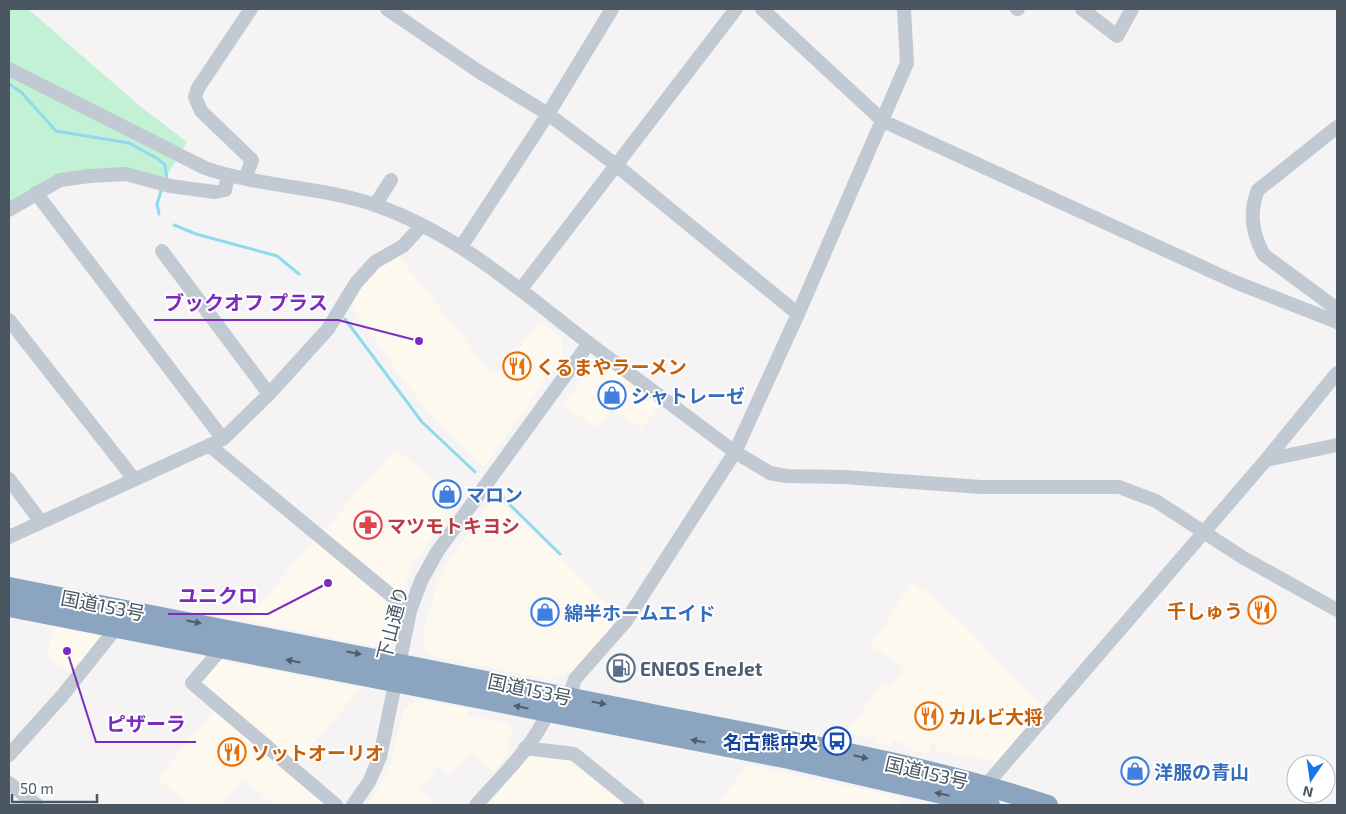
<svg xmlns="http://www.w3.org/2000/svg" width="1346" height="814" font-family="'Exo 2','Noto Sans JP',sans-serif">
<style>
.commercial{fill:#fdf9ef}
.green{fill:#c3f1d5}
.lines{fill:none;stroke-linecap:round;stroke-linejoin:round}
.stream{stroke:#90daee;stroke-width:3}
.minor{stroke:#c1cad2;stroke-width:14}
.highway{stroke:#8ba5c1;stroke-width:20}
.oneway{fill:#505e6b}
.labels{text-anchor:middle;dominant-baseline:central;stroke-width:4;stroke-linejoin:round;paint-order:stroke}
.food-label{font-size:19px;font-weight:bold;fill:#c56008;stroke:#fff;text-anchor:start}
.shop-label{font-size:19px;font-weight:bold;fill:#366cbe;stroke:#fff;text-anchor:start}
.health-label{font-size:19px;font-weight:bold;fill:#be3a42;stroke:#fff;text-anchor:start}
.street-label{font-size:19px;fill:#4a5661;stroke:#fff}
.service-label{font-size:19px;font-weight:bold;fill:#4e5e75;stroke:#fff;text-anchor:start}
.transit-label{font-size:19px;font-weight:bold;fill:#164399;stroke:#fff;text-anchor:end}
.leader{fill:none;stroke:#7b2cbf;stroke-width:2}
.callout-dot{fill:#7b2cbf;stroke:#fff;stroke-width:2}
.callout-label{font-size:20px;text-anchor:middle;font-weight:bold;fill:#7b2cbf;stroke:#fff;stroke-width:4;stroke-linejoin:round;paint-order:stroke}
</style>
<rect width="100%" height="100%" fill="#f5f3f3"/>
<path class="commercial" d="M398,255L489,371L500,373L540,321L561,337L563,355L484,467L438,423L407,385L350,304L358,286L378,265Z
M603,362L663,403L641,428L613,409L596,427L562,406L589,370Z
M395,449L438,483L444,476L465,491L414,563L399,599L321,534Z
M496,499L558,555L622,620L578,669L550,680L429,655L423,647L424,630L437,582L445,566L486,508Z
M315,539L397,607L390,639L374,646L246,620Z
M911,583L932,595L964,625L1044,708L999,762L936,751L937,745L931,743L928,752L924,753L903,748L904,744L893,740L890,746L875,742L877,737L871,735L868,739L847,731L883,683L891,687L904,668L871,646Z
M53,626L102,636L72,673L58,665L48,655Z
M218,660L361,688L294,766L197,683Z
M420,700L471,709L466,715L508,723L514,731L507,744L512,749L493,772L471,752L450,775L438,766L419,789L437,805H368L391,763L404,709Z
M217,707L331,805H275L243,779L221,805H188L157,778Z
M531,753L575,758L632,805H487Z
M748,765L900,797L898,805H716Z"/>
<path class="green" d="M9,9H28L141,107L187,142L162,184L137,179L60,180L9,210Z"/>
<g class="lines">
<path class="stream" d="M9,84L21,92L56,131L129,143L158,159L165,165L167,180
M159,214L157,204L161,191
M174,225L196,234L277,256L299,274
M345,319L422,422L475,472
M499,494L560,554"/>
<path class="minor" d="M387,9L478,71L548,114L616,165L798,314
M762,9L883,121L1235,282L1337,322
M1017,9H1018
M1082,9L1117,36L1132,9
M9,69L205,168C260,187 319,186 375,205C457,233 522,292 590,344C638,380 687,416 735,452L770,473L786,476L844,477L981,487H1119L1156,501L1242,557L1337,610
M1337,127L1258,190C1249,212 1252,234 1264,255L1337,309
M245,179L252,160L201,111L195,97L198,88L251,9
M36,193L223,439
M375,205L391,180
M9,210L60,180L90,176L126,174L170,186L215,192L225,190L228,176
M461,247L548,114L612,9
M162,251L269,394
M521,289L736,9
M9,320L134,479
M209,445L410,611
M1266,460L1337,445
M9,479L41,522
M9,537L223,439L269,394L328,329L356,283L375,262L403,246L422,225
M223,647L192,683L336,805
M569,697L575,679L626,621L735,452L798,314L907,63L904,9
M525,748L574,754L637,805
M9,755L62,696L117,627
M9,783L37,805
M981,791L1266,460L1337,373
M353,805L369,782L380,757L410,611L421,581L437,552L589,343
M476,805C501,777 533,747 548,712"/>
<path class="highway" d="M9,587C220,627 431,669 643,712C776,739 919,762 1048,805
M9,607L789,759L990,805"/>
</g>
<defs><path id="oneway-solid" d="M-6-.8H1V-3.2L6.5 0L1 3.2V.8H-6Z" transform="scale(1.25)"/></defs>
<g class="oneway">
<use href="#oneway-solid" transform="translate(194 622) rotate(11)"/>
<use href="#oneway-solid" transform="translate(354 653) rotate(11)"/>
<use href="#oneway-solid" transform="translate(293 661) rotate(-169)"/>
<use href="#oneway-solid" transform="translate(599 703) rotate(11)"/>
<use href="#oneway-solid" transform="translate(521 707) rotate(-169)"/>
<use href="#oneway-solid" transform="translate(698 741) rotate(-169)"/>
<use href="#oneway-solid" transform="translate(861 757) rotate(13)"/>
<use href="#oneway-solid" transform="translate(942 794) rotate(-167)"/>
</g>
<defs>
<g id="restaurant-ring" transform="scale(1.4375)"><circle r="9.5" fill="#fff" stroke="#e8710a" stroke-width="1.5"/><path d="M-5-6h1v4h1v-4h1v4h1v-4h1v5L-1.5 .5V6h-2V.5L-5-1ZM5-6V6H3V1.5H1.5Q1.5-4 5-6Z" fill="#e8710a"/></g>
<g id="shop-ring" transform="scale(1.4375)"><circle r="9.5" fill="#fff" stroke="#3f7fe0" stroke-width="1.5"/><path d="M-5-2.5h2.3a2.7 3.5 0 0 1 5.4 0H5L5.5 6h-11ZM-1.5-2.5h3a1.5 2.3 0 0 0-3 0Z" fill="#3f7fe0"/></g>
<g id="pharmacy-ring" transform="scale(1.4375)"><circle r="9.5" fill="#fff" stroke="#e0444e" stroke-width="1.5"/><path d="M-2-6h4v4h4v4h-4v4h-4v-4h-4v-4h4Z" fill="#e0444e"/></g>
<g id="fuel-ring" transform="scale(1.4375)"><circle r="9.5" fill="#fff" stroke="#5c6f8a" stroke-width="1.5"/><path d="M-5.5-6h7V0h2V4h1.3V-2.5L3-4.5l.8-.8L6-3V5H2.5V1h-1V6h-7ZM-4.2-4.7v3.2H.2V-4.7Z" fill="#5c6f8a"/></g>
<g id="bus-ring" transform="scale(1.4375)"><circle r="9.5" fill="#fff" stroke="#1a4fb4" stroke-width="1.5"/><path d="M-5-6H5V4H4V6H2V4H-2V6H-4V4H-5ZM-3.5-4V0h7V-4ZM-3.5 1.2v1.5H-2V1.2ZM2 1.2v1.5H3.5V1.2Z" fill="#1a4fb4"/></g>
</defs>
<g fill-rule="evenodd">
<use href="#restaurant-ring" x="517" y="366"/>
<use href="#shop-ring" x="612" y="395"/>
<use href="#shop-ring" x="447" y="494"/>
<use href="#pharmacy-ring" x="368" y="525"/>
<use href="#restaurant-ring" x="1262" y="610"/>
<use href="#shop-ring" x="545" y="612"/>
<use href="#fuel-ring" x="621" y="668"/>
<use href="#restaurant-ring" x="929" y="716"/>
<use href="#bus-ring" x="837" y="741"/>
<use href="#restaurant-ring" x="232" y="752"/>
<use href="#shop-ring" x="1135" y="771"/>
</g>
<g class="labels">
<g class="food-label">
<text x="536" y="366">くるまやラーメン</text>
<text x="1243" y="610" text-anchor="end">千しゅう</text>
<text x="948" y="716">カルビ大将</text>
<text x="251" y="752">ソットオーリオ</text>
</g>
<g class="shop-label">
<text x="631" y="395">シャトレーゼ</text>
<text x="466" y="494">マロン</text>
<text x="564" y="612">綿半ホームエイド</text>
<text x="1154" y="771">洋服の青山</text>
</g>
<g class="health-label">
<text x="387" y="525">マツモトキヨシ</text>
</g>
<g class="street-label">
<text transform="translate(103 605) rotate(11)">国道153号</text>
<text transform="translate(392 623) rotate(-76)">下山通り</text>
<text transform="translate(530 689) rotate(12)">国道153号</text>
<text transform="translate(927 772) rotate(13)">国道153号</text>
</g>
<g class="service-label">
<text x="640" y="668">ENEOS EneJet</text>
</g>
<g class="transit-label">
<text x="818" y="741">名古熊中央</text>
</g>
</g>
<path class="leader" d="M419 341L338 320H154M328 583L268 614H168M67 651L96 742H196"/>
<g class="callout-dot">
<circle cx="419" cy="341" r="5"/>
<circle cx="328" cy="583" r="5"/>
<circle cx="67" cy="651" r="5"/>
</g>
<g class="callout-label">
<text x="246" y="310">ブックオフ プラス</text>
<text x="218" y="603">ユニクロ</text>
<text x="146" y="731">ピザーラ</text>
</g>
<rect width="1346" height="814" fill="none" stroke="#4a5661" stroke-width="20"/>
<g transform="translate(1311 779) rotate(193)"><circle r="24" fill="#ffffff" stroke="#b7bbc0"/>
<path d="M0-4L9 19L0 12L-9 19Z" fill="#1a73e8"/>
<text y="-8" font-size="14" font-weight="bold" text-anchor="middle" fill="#4a5661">N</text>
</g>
<path d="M12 794v8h85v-8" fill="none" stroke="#4a5661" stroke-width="2.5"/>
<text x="20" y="794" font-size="15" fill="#4a5661" stroke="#ffffff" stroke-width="4" paint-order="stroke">50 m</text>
</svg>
